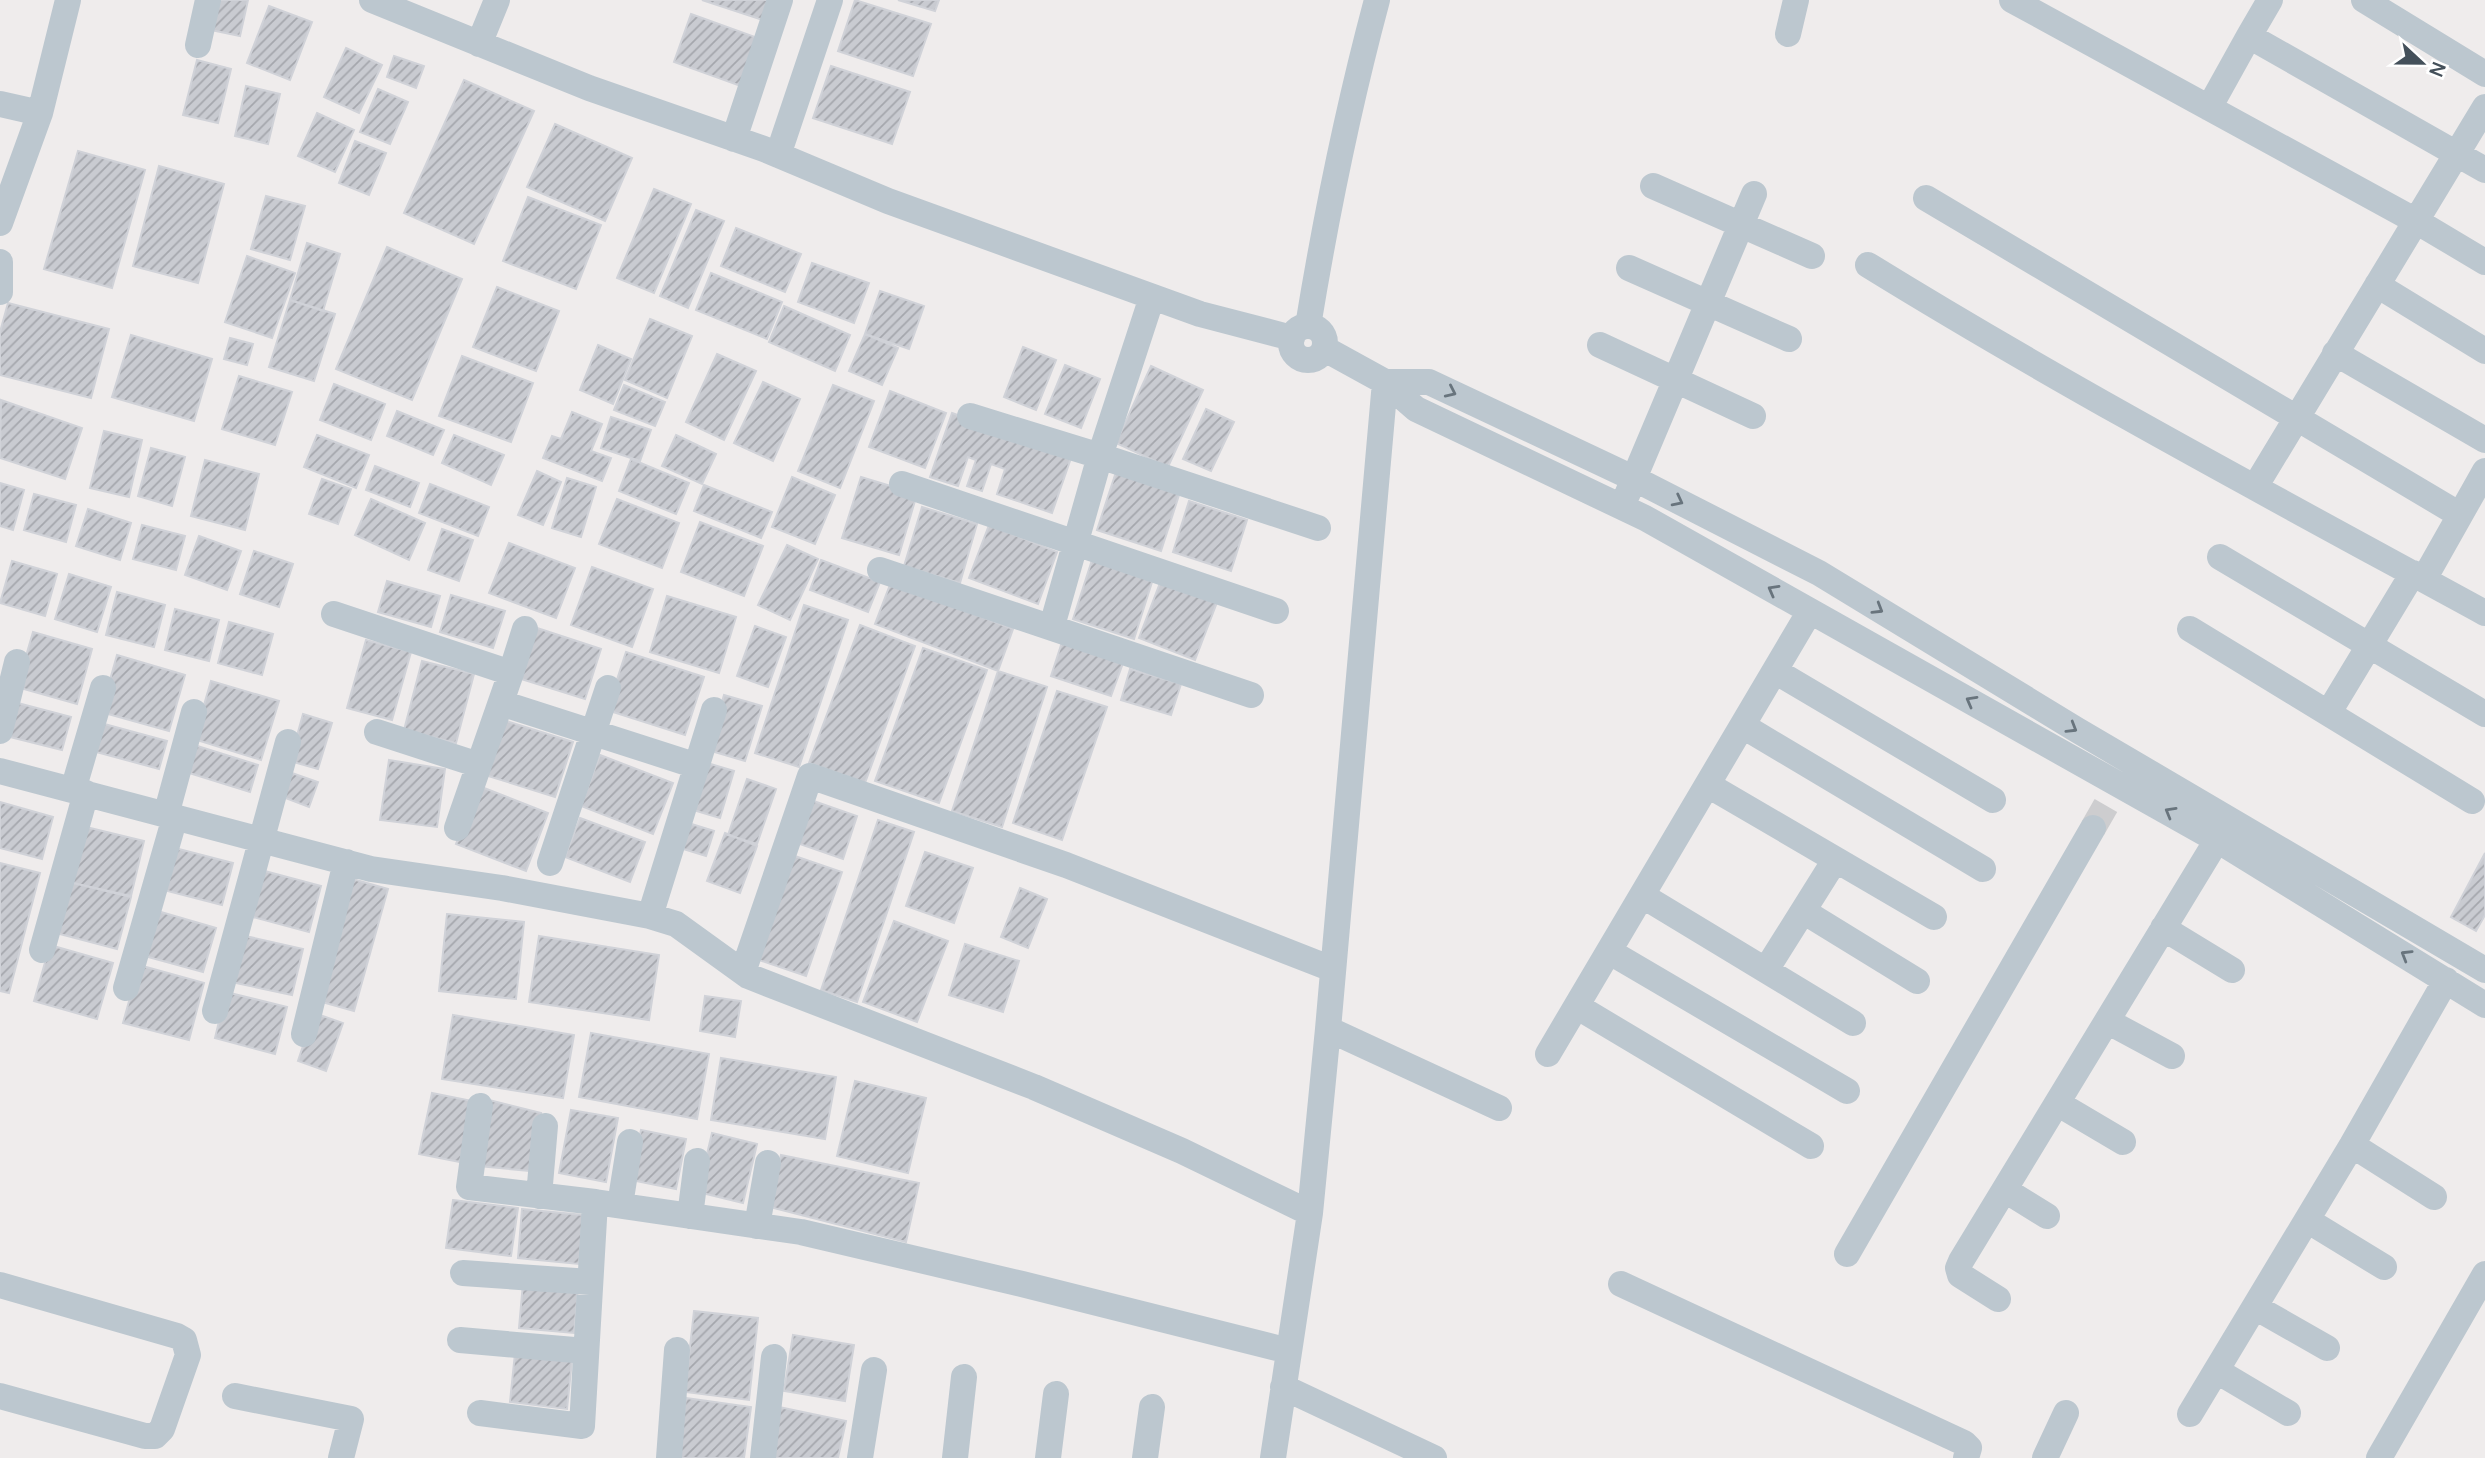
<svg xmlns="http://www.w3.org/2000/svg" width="2485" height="1458" font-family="Manrope,sans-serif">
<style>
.building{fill:url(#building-hatch);stroke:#d0d2d8;stroke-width:2}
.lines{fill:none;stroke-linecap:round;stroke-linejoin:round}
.minor-tunnel{stroke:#cdcdcf;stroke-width:26;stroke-dasharray:26 13;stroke-linecap:butt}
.minor{stroke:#bcc7cf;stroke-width:26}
.oneway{stroke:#68747d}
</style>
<defs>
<pattern id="building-hatch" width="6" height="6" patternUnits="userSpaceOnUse" patternTransform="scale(1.75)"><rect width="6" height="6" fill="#c9cbd1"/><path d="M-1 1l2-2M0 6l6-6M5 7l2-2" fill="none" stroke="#a5a7ad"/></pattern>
</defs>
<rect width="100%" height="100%" fill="#efecec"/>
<path class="building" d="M213,0H248L240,36L206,29Z
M702,0H779L772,23Z
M855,0L931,24L913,76L838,51Z
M898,0H939L935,11Z
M269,6L312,22L290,80L247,63Z
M691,14L766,41L749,89L674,62Z
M346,48L382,65L359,113L324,97Z
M394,56L424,66L416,88L387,77Z
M197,60L231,69L218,123L183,115Z
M831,66L910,92L892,144L813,118Z
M464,80L534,111L474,244L404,213Z
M246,86L280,94L268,144L235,136Z
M378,89L408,102L390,144L360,132Z
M317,113L354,130L335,172L298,156Z
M555,124L632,158L605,221L527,187Z
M355,141L386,153L369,195L339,183Z
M78,151L145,170L112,288L44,269Z
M159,166L224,184L198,283L133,266Z
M654,189L691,204L654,293L617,278Z
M266,196L305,206L290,260L251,249Z
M528,197L601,225L576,289L503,261Z
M696,210L724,221L688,308L660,296Z
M736,228L801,254L785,292L721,266Z
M307,243L340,254L323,311L290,300Z
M387,247L462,279L412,400L336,369Z
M247,256L295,273L272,338L225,322Z
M812,263L869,283L854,323L798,302Z
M711,273L782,302L767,339L696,310Z
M497,287L559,311L536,371L473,347Z
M880,291L924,306L909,349L865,334Z
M290,300L335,314L314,381L269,367Z
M8,303L109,329L91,398L0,375V332Z
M784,306L850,335L835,371L769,342Z
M650,319L692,336L667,398L625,380Z
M865,334L898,348L882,385L849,371Z
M131,335L212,359L194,421L112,397Z
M230,338L253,344L247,365L224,359Z
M598,345L631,359L613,404L580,390Z
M1023,347L1056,360L1036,410L1004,397Z
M717,354L756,371L724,440L686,422Z
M462,356L533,383L511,442L439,416Z
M1065,365L1100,379L1081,428L1045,414Z
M1151,366L1203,390L1168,467L1116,443Z
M239,376L292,392L275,445L222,429Z
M763,382L800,399L773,461L734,443Z
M334,384L385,404L371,440L320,420Z
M624,385L665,402L655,426L614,410Z
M833,385L874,401L840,488L798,471Z
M890,391L946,413L925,468L869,447Z
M1,400L82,428L65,479L0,458Z
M1206,409L1234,422L1211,471L1183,459Z
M397,411L444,430L433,455L387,436Z
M572,412L602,424L591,451L611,458L602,481L543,458L552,436L561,439Z
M952,413L1072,455L1052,513L997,494L1005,469L991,464L982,491L967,486L976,460L968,457L958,486L930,477Z
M611,417L651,430L640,461L601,448Z
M104,431L142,440L129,497L90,488Z
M317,435L369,455L356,488L304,467Z
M454,435L504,455L491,485L442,463Z
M676,435L716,454L702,484L662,466Z
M151,448L185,457L172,506L138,496Z
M631,459L689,483L676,514L619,491Z
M205,460L259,474L245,530L191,516Z
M375,466L419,483L410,507L366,490Z
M537,471L561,482L543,525L518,515Z
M1116,472L1180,492L1161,551L1097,530Z
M792,477L835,495L815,544L772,527Z
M861,477L917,494L899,555L842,538Z
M567,478L596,487L581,537L552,528Z
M322,479L351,489L338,524L309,514Z
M0,483L24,490L13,530L0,526Z
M430,484L489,507L478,536L419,513Z
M704,485L772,512L761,538L694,511Z
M34,494L76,505L66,542L24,530Z
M371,499L425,523L409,560L355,535Z
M617,499L679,523L662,568L599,544Z
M1189,501L1247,520L1231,571L1173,552Z
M922,507L977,524L960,583L904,566Z
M88,509L131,523L120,560L76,546Z
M700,522L763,546L744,596L681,572Z
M142,525L185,536L176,570L133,559Z
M989,525L1057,552L1038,604L969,578Z
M442,529L473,540L459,581L428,570Z
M199,536L241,551L227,590L185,575Z
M509,543L575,568L556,618L489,593Z
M787,545L818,559L790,620L758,605Z
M254,551L293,564L279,607L240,594Z
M821,560L880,582L868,612L810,590Z
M1092,560L1153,579L1134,639L1073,619Z
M12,561L57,574L45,616L0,603Z
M592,567L653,589L632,647L571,625Z
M69,574L111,587L97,632L55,619Z
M1163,575L1219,597L1195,660L1139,638Z
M387,581L440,596L431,627L378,612Z
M891,582L1013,629L998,671L875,624Z
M117,592L165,605L154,647L106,635Z
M451,595L505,611L493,648L440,632Z
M667,596L736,617L719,673L650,652Z
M804,605L848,620L799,767L755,753Z
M175,609L219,620L209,661L165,650Z
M229,622L273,634L262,675L218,663Z
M860,625L915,646L865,783L809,763Z
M531,626L601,649L585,699L515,677Z
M755,626L786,637L768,687L737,676Z
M33,632L92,649L77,704L17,687Z
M366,640L411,652L392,720L347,708Z
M1062,642L1123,663L1111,696L1051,676Z
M923,648L987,670L939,803L875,781Z
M626,652L704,677L685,735L607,710Z
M117,655L185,675L169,731L101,712Z
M422,661L474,674L456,743L404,730Z
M1130,669L1181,684L1171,715L1121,700Z
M998,671L1047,687L1002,827L952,811Z
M211,681L279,701L261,760L194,739Z
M1057,691L1107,707L1062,840L1013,823Z
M724,695L762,706L745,761L708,750Z
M14,702L71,717L62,750L6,736Z
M303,714L332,723L318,769L290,761Z
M500,719L573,742L555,797L482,774Z
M97,722L167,741L159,769L89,750Z
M191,744L258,765L250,792L183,771Z
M600,755L673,783L653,834L581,806Z
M389,760L445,769L437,827L380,820Z
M704,762L734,771L720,818L690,809Z
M289,772L318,782L309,807L280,796Z
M747,779L776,789L757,844L728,835Z
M479,786L548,813L526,871L456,844Z
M805,798L857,816L843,859L791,841Z
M0,802L53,817L42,859L0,848Z
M580,818L645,842L630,882L565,857Z
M878,820L914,832L857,1002L821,990Z
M685,822L714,831L706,856L677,847Z
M82,826L144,841L131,896L69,882Z
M725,833L757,846L740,893L707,881Z
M171,847L233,863L222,905L160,889Z
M925,852L973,868L954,923L906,906Z
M2485,853V915L2476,931L2451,917Z
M789,854L842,872L806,976L753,958Z
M0,863L40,873L9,993L0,991Z
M261,870L321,886L309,932L249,916Z
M349,878L388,889L354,1011L315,1000Z
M69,882L131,897L117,949L56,933Z
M1020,888L1047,899L1028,948L1001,937Z
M154,910L216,928L203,972L141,955Z
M447,914L524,922L516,999L439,991Z
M894,921L948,941L917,1022L863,1002Z
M241,935L303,949L292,995L231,982Z
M539,936L659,955L649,1020L529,1002Z
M965,944L1019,961L1003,1012L949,995Z
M50,945L113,963L97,1019L34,1001Z
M139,965L204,983L189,1040L123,1023Z
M226,992L287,1007L275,1054L215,1038Z
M705,996L741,1001L735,1037L700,1031Z
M314,1013L343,1023L326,1071L298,1061Z
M453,1015L574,1035L563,1098L442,1079Z
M591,1033L709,1054L697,1119L579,1097Z
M721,1058L836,1077L825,1139L711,1120Z
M855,1081L926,1098L908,1173L837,1156Z
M432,1093L472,1101L460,1162L419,1154Z
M489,1100L541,1113L529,1171L479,1166Z
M571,1110L618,1118L606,1182L559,1173Z
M641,1130L686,1139L676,1189L631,1180Z
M712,1133L757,1144L743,1203L698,1192Z
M781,1155L919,1183L906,1242L770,1207Z
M453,1200L518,1208L511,1256L446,1248Z
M522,1209L583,1215L579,1264L518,1258Z
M523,1283L578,1288L574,1333L519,1328Z
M694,1311L758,1318L749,1400L685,1392Z
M793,1335L854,1345L845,1401L784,1391Z
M515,1353L572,1360L567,1409L510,1402Z
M686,1398L751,1407L744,1458H678Z
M779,1407L846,1421L838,1458H768Z"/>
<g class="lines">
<path class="minor-tunnel" d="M2093,828L2109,800"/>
<path class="minor" d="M372,0L589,88L764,149L888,201L1200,314L1292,338
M2012,0L2416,221L2485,262
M2270,0L2249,36L2485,170
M2364,0L2485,74
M1788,34L1796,0
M479,44L497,0
M198,45L208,0
M0,104L40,113
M2209,108L2249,36
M734,139L780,0
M778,155L830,0
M1653,186L1812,256
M1926,198L2460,515
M0,223L40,113L68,0
M0,262V292
M1868,265C2069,389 2278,500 2485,613
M1629,268L1789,339
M2377,285L2485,351
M1308,326C1326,216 1348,108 1377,0
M1291 343a17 17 0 1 1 34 0a17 17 0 1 1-34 0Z
M1600,345L1753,416
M1325,349L1385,382L1416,409L1645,518L2217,840L2485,1005
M2335,353L2485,440
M1385,382H1429L1635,479L1819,573L2077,730L2485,970
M970,416L1100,456L1318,528
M902,484L1276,611
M2255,487L2485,107
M1627,495L1754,194
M2220,557L2485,714
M880,570L1251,695
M2424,579L2485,471
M334,614L511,673L457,828
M1052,626L1100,456L1152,297
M2190,629L2472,801
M1775,671L1993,800
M511,673L525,629
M501,703L697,766
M2329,712L2413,573
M1743,726L1983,869
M0,731L17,662
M377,732L479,765
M0,771L371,869L502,888L650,916L676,924L748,976L1034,1087L1182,1151L1310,1213
M1708,785L1934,917
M73,790L103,688
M166,815L194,712
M550,863L608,688
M1643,896L1853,1023
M1803,911L1917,981
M650,916L714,710
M2163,928L2232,970
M42,950L86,793
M1610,952L1847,1091
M1766,970L1835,860
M743,972L810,776L1066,865L1332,969
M126,988L175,817
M1578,1007L1811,1146
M215,1011L288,742
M2107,1021L2172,1056
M1328,1029L1499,1108
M304,1034L346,862
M1548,1054L1810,611
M2057,1103L2123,1142
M480,1106L469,1187L595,1202
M2352,1145L2434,1197
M2005,1190L2047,1216
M539,1196L545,1126
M620,1205L630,1142
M690,1216L697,1161
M2307,1220L2384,1267
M757,1226L768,1163
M1847,1254L2093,828
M463,1273L590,1282
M1621,1284L1964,1443L1969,1448L1966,1458
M0,1285L177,1336L184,1340L188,1355L162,1429L155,1436H145L0,1396
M1998,1299L1960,1275L1958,1268L1961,1261L2217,840
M2255,1307L2327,1348
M460,1340L586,1351
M2217,1371L2288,1413
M1283,1387L1434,1458
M235,1396L351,1419L341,1458
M480,1413L582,1426L595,1202L801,1232L1022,1284L1289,1351
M2190,1414L2352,1145L2446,980
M669,1458L677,1350
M763,1458L774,1357
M860,1458L874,1370
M955,1458L964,1377
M1048,1458L1056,1394
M1145,1458L1152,1407
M1273,1458L1310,1213L1328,1029L1385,382
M2045,1458L2066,1413
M2379,1458L2485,1274"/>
</g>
<defs><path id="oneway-chevron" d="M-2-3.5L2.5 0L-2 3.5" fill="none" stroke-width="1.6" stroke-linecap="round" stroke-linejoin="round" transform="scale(1.75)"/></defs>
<g class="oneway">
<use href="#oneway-chevron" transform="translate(1451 392) rotate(25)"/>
<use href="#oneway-chevron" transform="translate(1678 501) rotate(27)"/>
<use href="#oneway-chevron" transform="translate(1773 590) rotate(-151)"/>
<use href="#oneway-chevron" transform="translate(1878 609) rotate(31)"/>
<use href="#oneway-chevron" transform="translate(1971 701) rotate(-151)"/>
<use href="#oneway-chevron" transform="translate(2072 728) rotate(31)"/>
<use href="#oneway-chevron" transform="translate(2170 812) rotate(-150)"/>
<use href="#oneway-chevron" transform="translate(2406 955) rotate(-149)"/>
</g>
<g transform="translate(2422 63) rotate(112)" stroke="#ffffff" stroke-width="5" paint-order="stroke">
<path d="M0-5L12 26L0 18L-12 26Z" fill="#44505a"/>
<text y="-10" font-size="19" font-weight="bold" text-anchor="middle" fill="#44505a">N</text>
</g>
</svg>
